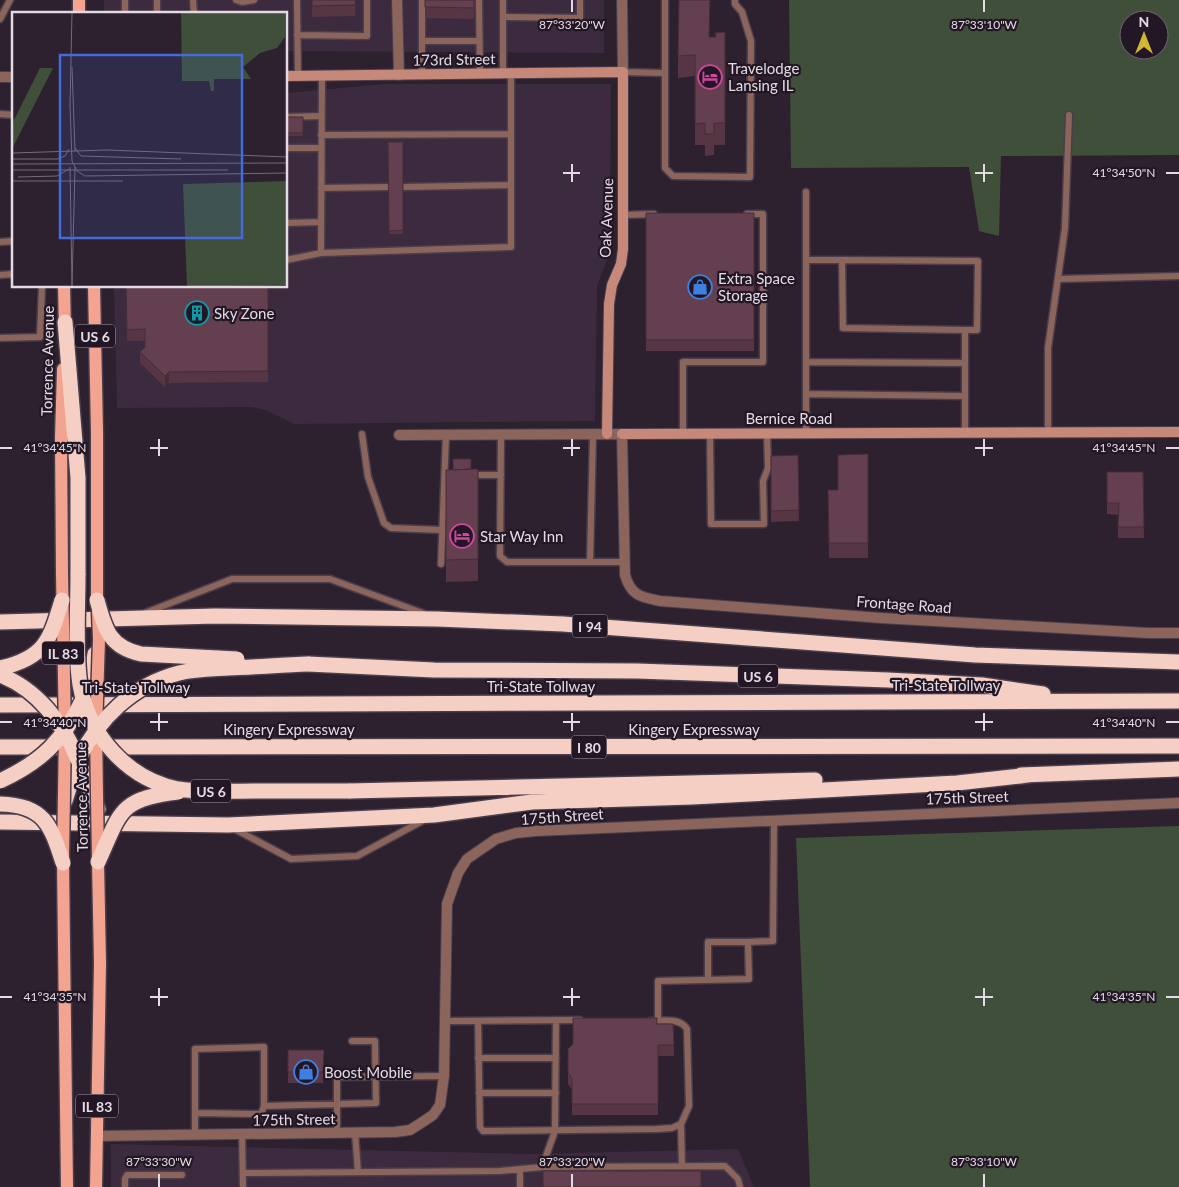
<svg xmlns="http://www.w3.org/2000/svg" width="1179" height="1187" font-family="Lato,sans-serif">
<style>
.built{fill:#3c2b3e}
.green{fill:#3f4f3a;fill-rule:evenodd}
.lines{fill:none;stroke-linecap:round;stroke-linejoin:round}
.lane-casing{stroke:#4a3e4c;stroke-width:9}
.street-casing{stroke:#4a3e4c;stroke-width:12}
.secondary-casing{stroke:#4a3e4c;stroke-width:12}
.primary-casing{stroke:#4a3e4c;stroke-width:15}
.highway-casing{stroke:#4a3e4c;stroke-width:18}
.lane{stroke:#8b655b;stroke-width:6}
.street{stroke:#8b655b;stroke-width:10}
.secondary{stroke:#c68979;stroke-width:10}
.primary{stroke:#f3a490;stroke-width:12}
.highway{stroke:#f5cec4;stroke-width:15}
.primary-bridge-casing{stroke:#4a3e4c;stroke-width:15;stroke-linecap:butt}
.highway-bridge-casing{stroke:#4a3e4c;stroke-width:18;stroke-linecap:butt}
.primary-bridge{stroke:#f3a490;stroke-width:12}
.highway-bridge{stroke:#f5cec4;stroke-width:15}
.wall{fill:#563644}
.shaded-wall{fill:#462c37}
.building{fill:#643f4f;stroke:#462c37}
.ticks{fill:none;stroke:#e3dbe4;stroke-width:2}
.labels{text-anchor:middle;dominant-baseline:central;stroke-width:4.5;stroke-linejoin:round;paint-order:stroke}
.shield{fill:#231725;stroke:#a9a0ab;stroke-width:1}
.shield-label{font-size:14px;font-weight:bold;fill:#e3dbe4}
.street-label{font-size:15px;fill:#e3dbe4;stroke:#231725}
.poi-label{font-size:15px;fill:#e3dbe4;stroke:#231725;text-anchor:start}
.inset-road{fill:none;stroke:#766b77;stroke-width:1}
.view{fill:#456ada;fill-opacity:0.15;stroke:#456ada;stroke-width:2.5}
.inset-edge{fill:none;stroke:#e3dbe4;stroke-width:2.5}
.ticks-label{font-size:12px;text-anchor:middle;fill:#e3dbe4;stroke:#231725;stroke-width:4.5;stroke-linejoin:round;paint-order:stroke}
</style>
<rect width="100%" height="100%" fill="#2d202f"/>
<path class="built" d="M104,0H604V53L286,51V14H104Z
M385,84H611L610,252L597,286L595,421L294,424L266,410L252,407L117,408L114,286H286V93Z
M111,1144L530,1154L738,1149L754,1187H111Z"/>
<path class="green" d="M789,0H1179V155L1001,156L999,236L979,231L969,167L791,168ZM1129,20H1159V50H1129Z
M1179,826V1187H810L796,838Z"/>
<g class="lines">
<g class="lane-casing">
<path id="lane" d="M157,0V14
M193,0L194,14
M236,0L242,2L254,0
M297,0L298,76
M422,0V75
M479,0L480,74
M503,0V74
M125,14V0
M503,17L580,18V0
M0,19L10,0
M297,35L367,36V0
M422,41H479
M623,72L665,73V0
M665,73V168L673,176L750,177L751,41L742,12L735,4V0
M0,114L14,115
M286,117L321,116
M321,135L511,134
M286,148H321
M403,187L511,185
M321,188L388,187
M806,192V433
M623,215L654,214
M286,223L320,222
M0,242L14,241
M321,253L322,75
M286,260L321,253L511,247V74
M806,260H842
M0,275L14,274
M1058,279L1179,276
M965,330H977L978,261L842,260L843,328L965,330V433
M0,338L40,337L42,286
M806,362L965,363
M806,394L965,396
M1048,433V348L1065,228L1069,115
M362,434L368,477L384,523L391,528L442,530
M501,434L500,556L507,562H623
M683,434V362H763V214H747
M710,434L711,524H764L763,481L768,468L767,433
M473,475H501
M590,562L593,434
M441,564L446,435
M145,613L232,579H330L425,614
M233,828L291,859L357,856L424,820
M708,980V942H748
M444,1021L580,1020
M650,1021C662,1021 680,1017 687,1029L689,1106L681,1124L682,1166
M658,1021V981L749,979L748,942L773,941L774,821
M478,1022L480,1127L483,1131L657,1129L672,1128L681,1124
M478,1058H556
M479,1093H556
M195,1113L261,1114L264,1106
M337,1133V1077L444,1076
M355,1133L358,1172
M242,1134L243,1187
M195,1135V1049L264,1047V1106L376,1103L375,1041H352
M542,1167L555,1131L556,1020
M520,1169V1187
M243,1173L500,1171L542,1167L725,1166L738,1179L740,1187
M125,1187V1179L127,1175H182"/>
</g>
<g class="street-casing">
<path id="street" d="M397,0L399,75
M622,0L623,72
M0,77H14
M399,435L622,434L625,575C631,596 641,597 660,601L881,618L1148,633H1179
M97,1136L395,1132L410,1130L421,1123L433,1115L440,1105L444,1076L447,904L458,873L467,859L496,839L516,833L536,831L1179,803"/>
</g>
<g class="secondary-casing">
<path id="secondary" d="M286,76L623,72V249L621,264L612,285L609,304L607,434
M622,434L1179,432"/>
</g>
<g class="primary-casing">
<path id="primary" d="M79,0V14
M64,286L65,331
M94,286L97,432V600
M62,574L61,437L63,369
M63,863L67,1187
M96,1187L100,963L98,862"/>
</g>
<g class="highway-casing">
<path id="highway" d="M65,322L78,478V575
M0,622L215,616L437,619L563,624L975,655L1179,662
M308,664L434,670L637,671L888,680L982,685L1043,694
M83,699L90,679L95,654
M0,705L1179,701
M0,747H61
M99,747L1179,746
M78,760L98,809
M1021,775L1179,769
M349,791L815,780
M65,801L78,760
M0,822L228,825L434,815L532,802L692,797L957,783L1030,775"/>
</g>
<use href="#lane" class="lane"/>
<use href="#street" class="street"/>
<use href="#secondary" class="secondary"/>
<use href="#primary" class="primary"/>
<use href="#highway" class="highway"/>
<g class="primary-bridge-casing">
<path id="primary-bridge" d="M62,574L65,731L63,857
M98,612L99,639L96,730L98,860"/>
</g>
<g class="highway-bridge-casing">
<path id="highway-bridge" d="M78,575C78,609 75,652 80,685C89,735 127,779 178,789C203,793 229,791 254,791C286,791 317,791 349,791
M97,600C105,629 109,647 141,654L237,659
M0,668C45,658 50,640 62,600
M0,675C37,689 64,724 78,760
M78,760C99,718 133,685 179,673C195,669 212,669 228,668C255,667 282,665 308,664
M0,781C41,762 64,740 83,699
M0,804C45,805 51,826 63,863
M98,862C121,812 118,799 178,792"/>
</g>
<use href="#primary-bridge" class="primary-bridge"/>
<use href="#highway-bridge" class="highway-bridge"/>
</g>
<path class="wall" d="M312,0H356L355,16L312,17Z
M425,0H475L474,19L425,18Z
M725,32V145H714V155L705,156V145H695V76L678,78V56L710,37H715V33Z
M286,117H303V136H286Z
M388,142H403V234H389Z
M646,213H754V351H646Z
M126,286H268V382L169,383L165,387L140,363V352L145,347V341H127Z
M868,454V558H829L828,490H838Z
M798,455L799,521L771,522V456Z
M478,469V581L446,582V470Z
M1107,472H1143L1144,538H1118V515L1107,514Z
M657,1024H673L674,1056H658V1115H572V1090L568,1084V1049Z
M288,1050H324L323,1083H288Z"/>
<path class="shaded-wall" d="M169,372V383L165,387V376Z"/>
<path class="building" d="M312,0H356L355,5L312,6Z
M425,0H474V8L425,7Z
M679,0H710L709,37H716L715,33L725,32V123H714V134H705V123L695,124V55L678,56Z
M286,117H303V133H286Z
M388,142H403V230L389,231Z
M646,213H754V340H646Z
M126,286H268V371L169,372L165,376L140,352L145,347V329L127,330Z
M868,454V543H829L828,490H838V455Z
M798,455L799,510L771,511V456Z
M453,459H471V469L453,470Z
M478,469V559L446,560V470Z
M1107,472H1143L1144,527H1118L1119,503H1107Z
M573,1018H657V1024H673L674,1045H658V1104H572V1078L568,1073V1049L573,1044Z
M288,1050H324L323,1072H288Z
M543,1171H701V1187H543Z"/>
<path class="ticks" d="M572,0V12M984,0V12M572,164V182M984,164V182M563,173H580M975,173H993M1166,173H1179M159,439V456M572,439V456M984,439V456M0,448H12M150,448H168M563,448H580M975,448H993M1166,448H1179M159,713V731M572,713V731M984,713V731M0,722H12M150,722H168M563,722H580M975,722H993M1166,722H1179M159,988V1006M572,988V1006M984,988V1006M0,997H12M150,997H168M563,997H580M975,997H993M1166,997H1179M159,1174V1187M572,1174V1187M984,1174V1187"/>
<defs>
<g id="hotel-ring" transform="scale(1.25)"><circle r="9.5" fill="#231725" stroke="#d1479c" stroke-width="1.5"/><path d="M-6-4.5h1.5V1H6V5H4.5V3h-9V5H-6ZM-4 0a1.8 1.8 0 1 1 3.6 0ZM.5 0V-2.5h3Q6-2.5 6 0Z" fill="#d1479c"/></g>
<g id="shop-ring" transform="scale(1.25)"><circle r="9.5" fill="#231725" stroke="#3f7fe0" stroke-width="1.5"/><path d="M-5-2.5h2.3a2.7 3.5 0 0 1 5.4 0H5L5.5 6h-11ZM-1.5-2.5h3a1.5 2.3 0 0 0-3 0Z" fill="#3f7fe0"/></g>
<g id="building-ring" transform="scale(1.25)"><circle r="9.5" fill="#231725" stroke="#0f9aa8" stroke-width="1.5"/><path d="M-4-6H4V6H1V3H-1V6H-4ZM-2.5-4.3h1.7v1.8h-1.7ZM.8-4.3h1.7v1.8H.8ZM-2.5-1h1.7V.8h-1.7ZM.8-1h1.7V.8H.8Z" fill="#0f9aa8"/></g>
</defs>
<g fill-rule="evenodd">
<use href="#hotel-ring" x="710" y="77"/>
<use href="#shop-ring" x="700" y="287"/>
<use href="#building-ring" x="197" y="313"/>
<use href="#hotel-ring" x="462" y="536"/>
<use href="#shop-ring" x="306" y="1072"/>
</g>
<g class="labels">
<g class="shield">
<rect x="75" y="324.5" width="40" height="23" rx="4"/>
<rect x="572.5" y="614.5" width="35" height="23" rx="4"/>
<rect x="42" y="641.5" width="42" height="23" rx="4"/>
<rect x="738" y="664.5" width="40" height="23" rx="4"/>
<rect x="571.5" y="735.5" width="35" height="23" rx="4"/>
<rect x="191" y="779.5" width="40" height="23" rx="4"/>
<rect x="76" y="1094.5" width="42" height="23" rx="4"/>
</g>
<g class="shield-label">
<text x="95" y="336">US 6</text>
<text x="590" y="626">I 94</text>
<text x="63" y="653">IL 83</text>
<text x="758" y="676">US 6</text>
<text x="589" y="747">I 80</text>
<text x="211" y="791">US 6</text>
<text x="97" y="1106">IL 83</text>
</g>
<g class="street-label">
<text transform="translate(454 59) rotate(-1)">173rd Street</text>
<text transform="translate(606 218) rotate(-88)">Oak Avenue</text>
<text transform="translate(47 361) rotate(-89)">Torrence Avenue</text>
<text x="789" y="418">Bernice Road</text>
<text transform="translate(904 604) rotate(4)">Frontage Road</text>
<text x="946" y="685">Tri-State Tollway</text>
<text x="541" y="686">Tri-State Tollway</text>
<text x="136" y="687">Tri-State Tollway</text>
<text x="289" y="729">Kingery Expressway</text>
<text x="694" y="729">Kingery Expressway</text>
<text transform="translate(81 797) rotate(-91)">Torrence Avenue</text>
<text transform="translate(967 797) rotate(-2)">175th Street</text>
<text transform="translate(562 816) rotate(-4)">175th Street</text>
<text transform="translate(294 1119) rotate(-1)">175th Street</text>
</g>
<g class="poi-label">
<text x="728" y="68">Travelodge<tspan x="728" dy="17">Lansing IL</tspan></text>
<text x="718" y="278">Extra Space<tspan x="718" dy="17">Storage</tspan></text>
<text x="214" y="313">Sky Zone</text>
<text x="480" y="536">Star Way Inn</text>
<text x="324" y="1072">Boost Mobile</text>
</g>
</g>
<g transform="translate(12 12)">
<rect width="275" height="275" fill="#2d202f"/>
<path d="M169,0H273V25L265,36L248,41L231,55L239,67H202V79H199L197,69H170ZM28,56H41L0,137V112ZM275,169V273L175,275L171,172Z" fill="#3f4f3a"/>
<path class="inset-road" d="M60,55L63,139M58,93L60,149L65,159L73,164L275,161M58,94L60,0M63,136L69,144L169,147M0,141L95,138L275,145M0,147H45L53,144L57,137M0,152L275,151M58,155L60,273M0,158H216M6,165L45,164L57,157M0,169H111M60,274L63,155"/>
<path class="view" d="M48,43H230V226H48Z"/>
<rect width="275" height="275" class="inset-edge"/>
</g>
<g class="ticks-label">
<text x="572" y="29">87°33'20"W</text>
<text x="984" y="29">87°33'10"W</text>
<text x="1124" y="177">41°34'50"N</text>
<text x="55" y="452">41°34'45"N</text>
<text x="1124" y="452">41°34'45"N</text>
<text x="55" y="727">41°34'40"N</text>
<text x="1124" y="727">41°34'40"N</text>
<text x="55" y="1001">41°34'35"N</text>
<text x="1124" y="1001">41°34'35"N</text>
<text x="159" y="1166">87°33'30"W</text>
<text x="572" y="1166">87°33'20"W</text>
<text x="984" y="1166">87°33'10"W</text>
</g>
<g transform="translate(1144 35)"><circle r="24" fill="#231725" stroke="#706571"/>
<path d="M0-4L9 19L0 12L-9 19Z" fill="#d2b736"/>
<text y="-8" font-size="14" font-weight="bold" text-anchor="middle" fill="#e3dbe4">N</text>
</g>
</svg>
